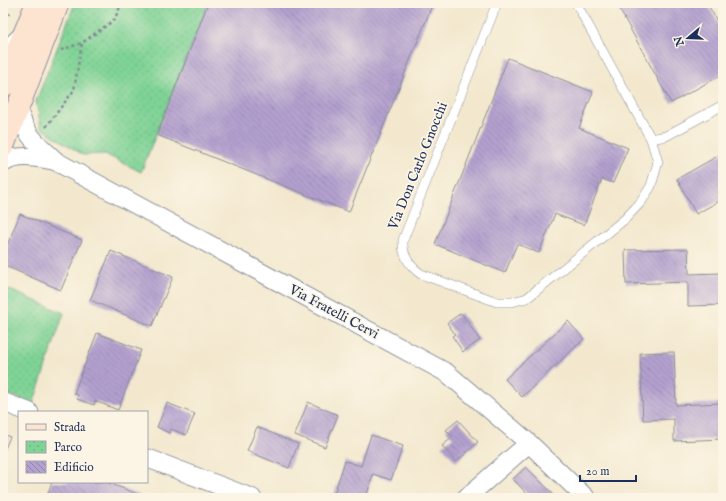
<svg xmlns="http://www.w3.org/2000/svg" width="726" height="501" font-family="'IM FELL English',serif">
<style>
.park{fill:url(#park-dots);stroke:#4d817a}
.building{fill:url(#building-back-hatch)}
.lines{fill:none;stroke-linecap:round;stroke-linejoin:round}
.lane-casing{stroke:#878c96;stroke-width:10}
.street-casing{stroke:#878c96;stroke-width:20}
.secondary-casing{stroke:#878c96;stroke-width:24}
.path{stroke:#878c96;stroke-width:2.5;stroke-dasharray:3 3;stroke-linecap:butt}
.lane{stroke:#fff;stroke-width:9}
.street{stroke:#fff;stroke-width:18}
.secondary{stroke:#fde4d1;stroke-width:22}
.labels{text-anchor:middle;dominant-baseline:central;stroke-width:3.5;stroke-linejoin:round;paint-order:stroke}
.street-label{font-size:14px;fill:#1b2f5e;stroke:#fcf5e5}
</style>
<defs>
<pattern id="park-dots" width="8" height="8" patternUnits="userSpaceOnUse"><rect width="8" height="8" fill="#7fd395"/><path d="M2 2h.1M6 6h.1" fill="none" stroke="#6db583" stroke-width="1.8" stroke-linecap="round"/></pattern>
<pattern id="building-back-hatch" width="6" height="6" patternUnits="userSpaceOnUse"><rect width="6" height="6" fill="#b4a0cf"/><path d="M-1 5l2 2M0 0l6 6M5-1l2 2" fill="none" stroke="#9283ab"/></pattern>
</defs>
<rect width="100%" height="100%" fill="#fcf5e5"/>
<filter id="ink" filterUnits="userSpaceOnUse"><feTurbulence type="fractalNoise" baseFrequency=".025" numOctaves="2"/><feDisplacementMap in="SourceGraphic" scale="8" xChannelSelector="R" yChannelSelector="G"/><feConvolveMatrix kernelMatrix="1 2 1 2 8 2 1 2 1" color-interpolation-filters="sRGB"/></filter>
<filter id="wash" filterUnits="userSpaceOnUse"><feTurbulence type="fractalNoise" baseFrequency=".012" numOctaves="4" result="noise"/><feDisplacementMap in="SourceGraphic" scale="16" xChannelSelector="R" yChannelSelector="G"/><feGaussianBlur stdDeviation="0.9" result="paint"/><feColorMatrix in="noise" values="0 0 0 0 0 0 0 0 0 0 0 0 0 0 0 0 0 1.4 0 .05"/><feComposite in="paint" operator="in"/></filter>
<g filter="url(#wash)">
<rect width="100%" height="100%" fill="#f3e8ce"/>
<path class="park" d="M75,3H208L141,172L105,154L83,155L41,128L36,101Z
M3,287L64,313L33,404L3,392Z"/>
<g id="blocks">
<path class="building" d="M208,3H433L349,212L157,135Z
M616,3H707L723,32V74L671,103Z
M508,58L593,92L579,128L628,148L613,183L602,179L584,225L555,214L539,253L517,244L505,273L435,244Z
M723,153V199L696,214L677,179Z
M20,214L82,240L61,290L3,265V255Z
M688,249L689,274L723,273V305L688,306V282L626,284L625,250Z
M111,251L173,277L152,326L90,300Z
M461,313L480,340L463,352L452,336L455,334L447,323Z
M568,321L584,339L522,397L505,379Z
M97,333L141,350L118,410L95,401L94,405L77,399L78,395L74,393Z
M674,352L676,405L723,403V439L674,441V419L643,420L640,353Z
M308,402L338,415L325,447L295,435Z
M167,403L195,414L186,435L171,429L169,433L157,427Z
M458,420L478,442L456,462L442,446L453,437L446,430Z
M257,427L298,444L289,468L247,451Z
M3,434L10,437L3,453Z
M371,435L403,446L391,480L373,474L366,498H346L334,494L345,461L361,466Z
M526,467L557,498H531L513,479Z
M52,482H106L140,495L139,498H61L48,493Z"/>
</g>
</g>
<g filter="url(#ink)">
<use href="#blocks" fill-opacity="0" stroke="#878c96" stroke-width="1"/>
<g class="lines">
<g class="lane-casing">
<path id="lane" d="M497,3L403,240C402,254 409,266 421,274L497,302H512L527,298L625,219L641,202L651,186L658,162L651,139L576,3
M651,139L666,136L723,105"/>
</g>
<g class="street-casing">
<path id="street" d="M3,49L11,46L25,32
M18,108C24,134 37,144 57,162L447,373L529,443L586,498
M3,163C19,153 38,158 56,161
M3,402L29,412
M147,458L252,498
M466,498L529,443"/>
</g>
<g class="secondary-casing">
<path id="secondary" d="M3,86L37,3
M3,146L58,3"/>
</g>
<path class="path" d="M3,14H10
M61,50L82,43
M46,127L74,90L82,43L114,20L122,3"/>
<use href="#lane" class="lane"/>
<use href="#street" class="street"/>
<use href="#secondary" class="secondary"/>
</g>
</g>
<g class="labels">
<g class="street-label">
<text transform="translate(418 166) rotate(-68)">Via Don Carlo Gnocchi</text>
<text transform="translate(334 312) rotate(28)">Via Fratelli Cervi</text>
</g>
</g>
<rect width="726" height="501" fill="none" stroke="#fcf5e5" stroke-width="16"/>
<rect x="18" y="411" width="130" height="72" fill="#fcf5e5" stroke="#a2a6af"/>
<rect x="26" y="424" width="20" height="6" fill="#fde4d1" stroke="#a2a6af"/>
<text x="54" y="431" font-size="12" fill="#1b2f5e">Strada</text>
<rect x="26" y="441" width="20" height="12" fill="url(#park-dots)" stroke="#a2a6af"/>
<text x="54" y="451" font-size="12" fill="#1b2f5e">Parco</text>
<rect x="26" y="461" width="20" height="12" fill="url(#building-back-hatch)" stroke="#a2a6af"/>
<text x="54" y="471" font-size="12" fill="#1b2f5e">Edificio</text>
<g transform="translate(688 38) rotate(251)" stroke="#fcf5e5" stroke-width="3" paint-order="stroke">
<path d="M0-3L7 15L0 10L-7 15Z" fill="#1b2f5e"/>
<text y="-6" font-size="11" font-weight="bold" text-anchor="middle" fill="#1b2f5e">N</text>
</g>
<path d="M580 475v6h56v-6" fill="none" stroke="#1b2f5e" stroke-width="2"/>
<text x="586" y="475" font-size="12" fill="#1b2f5e" stroke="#fcf5e5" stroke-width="3" paint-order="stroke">20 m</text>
</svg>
